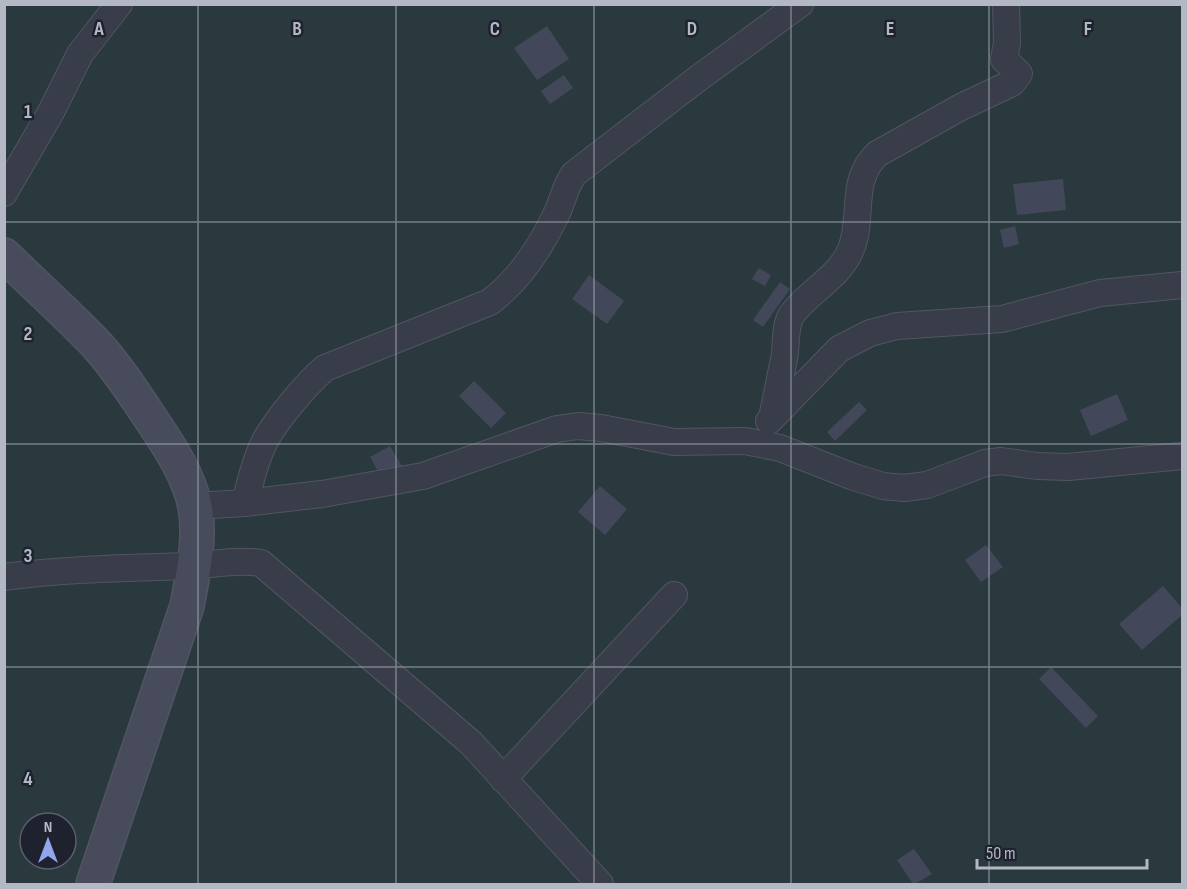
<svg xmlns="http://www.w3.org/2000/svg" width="1187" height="889" font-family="'Sofia Sans Condensed',sans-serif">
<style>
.green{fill:#2a393e;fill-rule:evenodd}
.building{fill:#424859}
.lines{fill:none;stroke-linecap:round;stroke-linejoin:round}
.street-casing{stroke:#515562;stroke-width:28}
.secondary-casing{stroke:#515562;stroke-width:36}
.street{stroke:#393d4a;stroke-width:26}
.secondary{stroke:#474b5c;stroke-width:33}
.grid{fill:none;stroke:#b4b8c5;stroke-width:1.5;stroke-opacity:0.55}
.grid-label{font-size:20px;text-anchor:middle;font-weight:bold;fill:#b4b8c5;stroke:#1e222f;stroke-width:5;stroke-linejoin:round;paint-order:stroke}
</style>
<rect width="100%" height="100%" fill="#252a39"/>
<path class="green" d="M5,5H1182V884H5ZM30,823H66V859H30Z"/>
<path class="building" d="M547,26L569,59L537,80L514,48Z
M564,75L573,88L550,104L541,91Z
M1063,179L1066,210L1017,215L1013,184Z
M1015,226L1019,244L1004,248L1000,230Z
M759,268L771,275L765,286L752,279Z
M589,275L624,301L607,324L572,299Z
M780,282L790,289L763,327L753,320Z
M474,381L506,413L491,428L459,396Z
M1117,394L1128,420L1091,436L1080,410Z
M859,402L867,410L835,441L827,432Z
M390,446L405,471L384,482L370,457Z
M600,486L627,509L605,535L578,512Z
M986,545L1003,567L981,582L965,560Z
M1163,586L1182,608V615L1142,650L1119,624Z
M1051,667L1098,716L1086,728L1039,679Z
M914,849L932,874L915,884H913L897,860Z"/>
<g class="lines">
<g class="street-casing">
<path id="street" d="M4,193L51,112L80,54L119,4
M772,418C776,399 780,379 784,359C787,345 784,326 792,314C809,291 840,277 851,249C864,217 849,181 877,154L961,107L1012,83L1019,74L1004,59L1007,43L1006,4
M769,421L839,349L870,333L897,326L1002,319L1100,293L1182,285
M245,503C250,483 254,464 263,445C274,422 306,384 325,368L490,302C519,280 539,250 555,217C563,202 564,188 574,174L696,80L800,4
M195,506L245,503L322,494L423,476L557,429L578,426L601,428L674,442L745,441L780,448L851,476L883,486L904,488L927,485L985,463L1001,461L1037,466L1068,467L1182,456
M4,577C65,569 127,568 188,566C213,565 237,559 261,563L471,743L600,884
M503,779L674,595"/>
</g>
<g class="secondary-casing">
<path id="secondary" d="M4,255C35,285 66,313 96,344C118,368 137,398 155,425C171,449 189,477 195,506C201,539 193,573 187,606L93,884"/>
</g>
<use href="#street" class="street"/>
<use href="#secondary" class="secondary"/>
</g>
<path class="grid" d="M198,4V884M396,4V884M594,4V884M791,4V884M989,4V884M4,222H1182M4,444H1182M4,667H1182"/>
<g class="grid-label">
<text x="99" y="35">A</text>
<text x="297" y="35">B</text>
<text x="495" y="35">C</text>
<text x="692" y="35">D</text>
<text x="890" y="35">E</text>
<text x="1088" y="35">F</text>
<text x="28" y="118">1</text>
<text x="28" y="340">2</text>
<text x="28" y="562">3</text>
<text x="28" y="785">4</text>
</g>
<rect width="1187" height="889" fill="none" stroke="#b4b8c5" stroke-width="12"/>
<g transform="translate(48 841)"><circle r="28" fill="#1e222f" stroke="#5a5e6b" stroke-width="1.5"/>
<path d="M0-4.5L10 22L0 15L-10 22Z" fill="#92a5ed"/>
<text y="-9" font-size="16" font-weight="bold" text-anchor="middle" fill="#b4b8c5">N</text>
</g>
<path d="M977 859v9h170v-9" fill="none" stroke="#b4b8c5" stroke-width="3"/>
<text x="986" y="859" font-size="18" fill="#b4b8c5" stroke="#1e222f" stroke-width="4.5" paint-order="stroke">50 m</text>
</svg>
